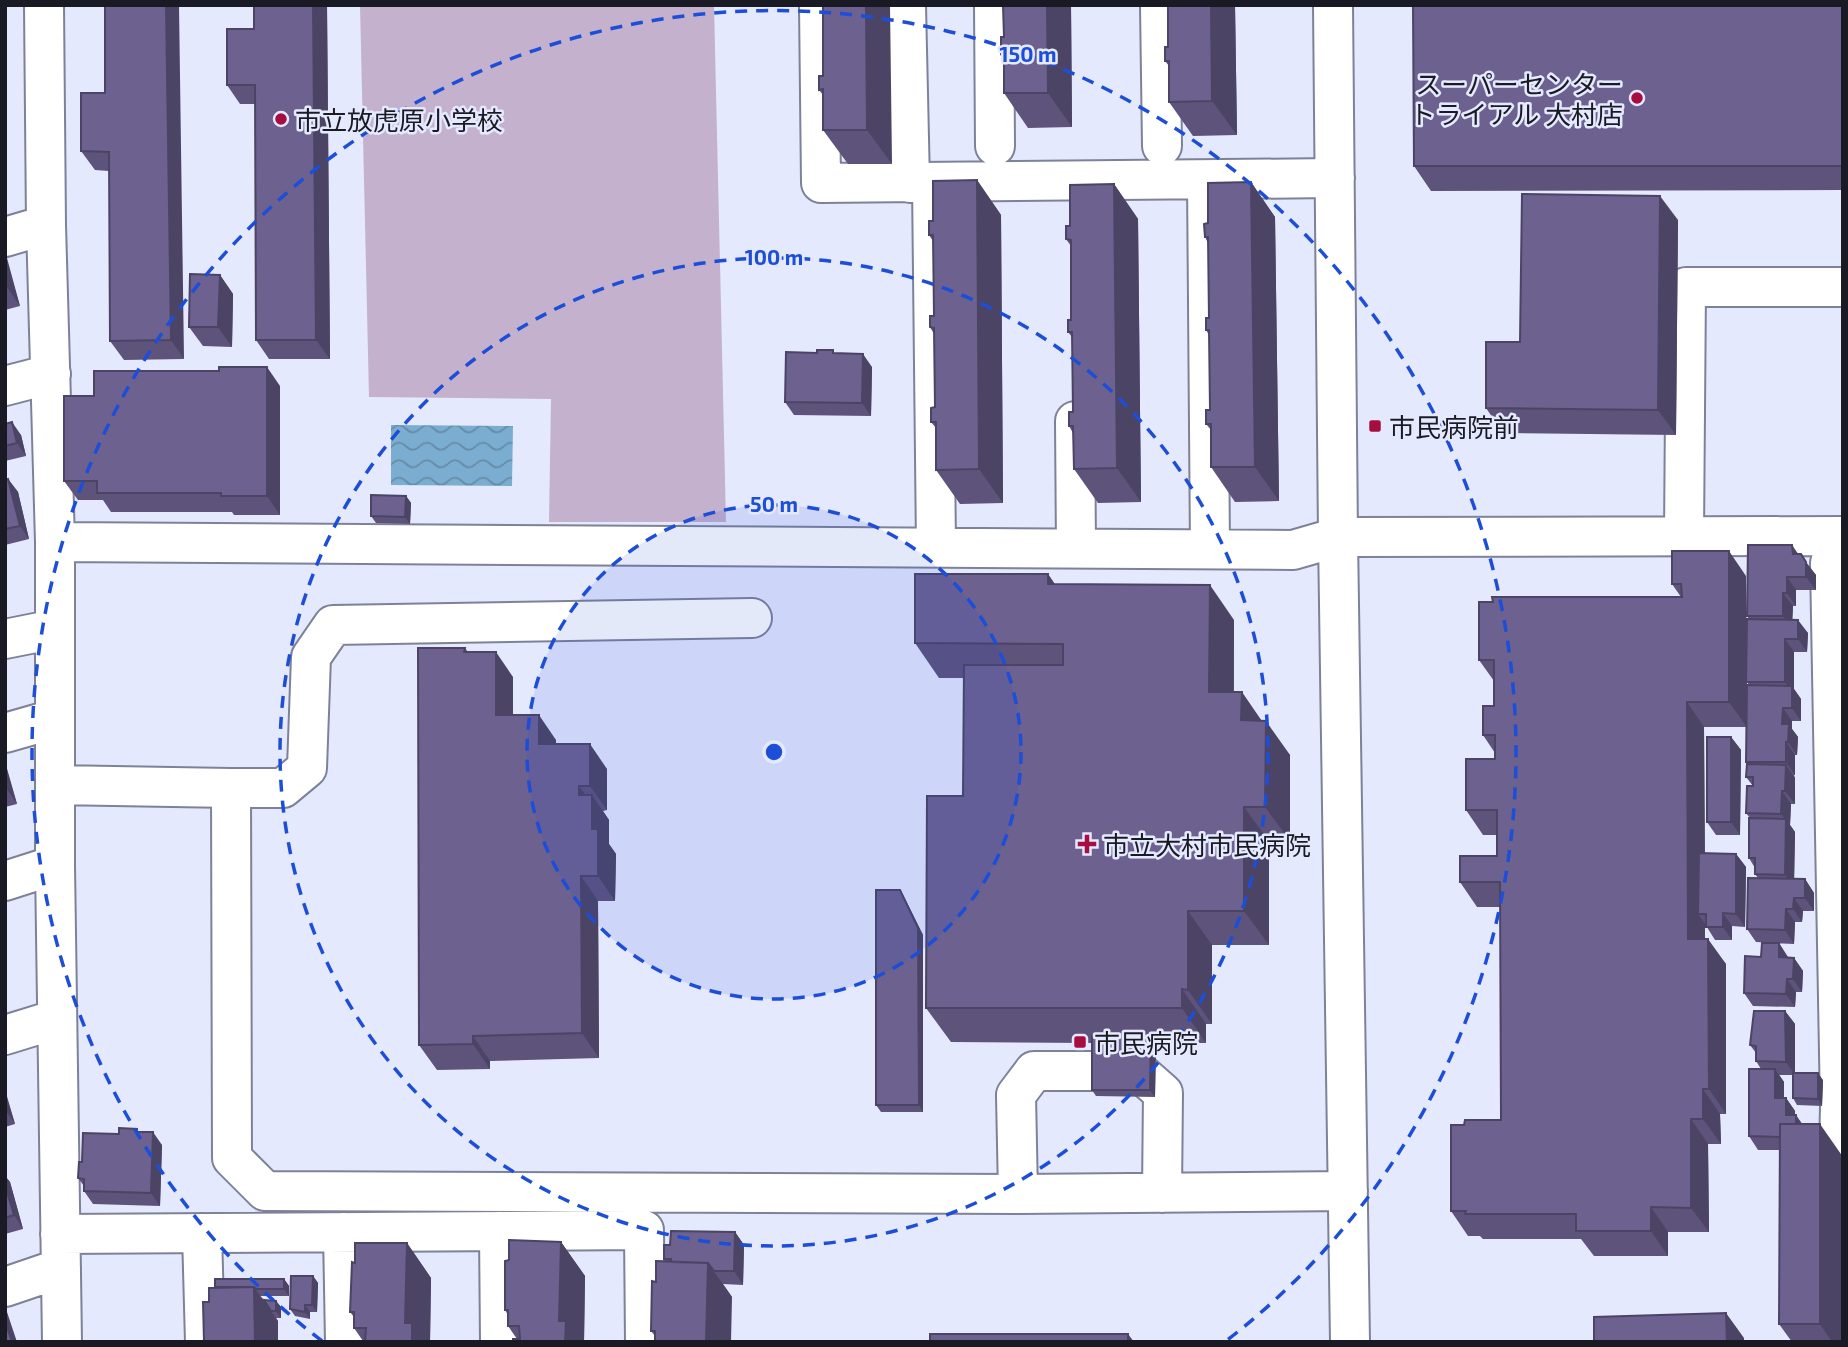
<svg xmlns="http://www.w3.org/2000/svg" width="1848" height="1347" font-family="'Exo 2','Noto Sans JP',sans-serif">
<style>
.pitch{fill:#c4b1cd}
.water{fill:url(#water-waves)}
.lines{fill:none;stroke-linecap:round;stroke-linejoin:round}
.minor-casing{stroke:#7d8299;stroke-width:42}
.minor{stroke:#fff;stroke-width:38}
.wall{fill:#5e537b;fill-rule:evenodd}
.shaded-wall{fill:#4c4464}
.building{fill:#6d618f;stroke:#4c4464;stroke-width:2}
.ring{fill:none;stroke:#1d4ed8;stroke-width:3.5;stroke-dasharray:12 9}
.poi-dot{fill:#a60e40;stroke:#e5e9fe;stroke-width:2.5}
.labels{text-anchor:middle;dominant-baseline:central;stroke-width:5;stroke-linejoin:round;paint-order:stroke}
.poi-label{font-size:26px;fill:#191a23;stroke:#e5e9fe;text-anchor:start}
.centre{fill:#1d4ed8;stroke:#e5e9fe;stroke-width:3.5}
.ring-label{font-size:21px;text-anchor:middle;font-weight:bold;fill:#1d4ed8;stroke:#e5e9fe;stroke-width:5;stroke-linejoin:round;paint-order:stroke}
</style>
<defs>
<pattern id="water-waves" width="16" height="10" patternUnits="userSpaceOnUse" patternTransform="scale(1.75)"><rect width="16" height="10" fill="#7badd0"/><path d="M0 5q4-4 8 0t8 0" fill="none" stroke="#648ca8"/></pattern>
</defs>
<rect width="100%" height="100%" fill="#e5e9fe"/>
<path class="pitch" d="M360,5H714L726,522H549L551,399L369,397Z"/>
<path class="water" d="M391,425L513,426L512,486L391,485Z"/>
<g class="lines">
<g class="minor-casing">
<path id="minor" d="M44,5L46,225L55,542V865L62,1342
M819,5L821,183L1335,178
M906,5L910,183
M994,5L995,146
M1160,5L1162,146
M1333,5L1338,537L1350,1342
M1207,180L1210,549
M932,182L936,547
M5,237L46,225
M5,386L51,374
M1075,421L1076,548
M1684,535L1686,287H1843
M55,542L1293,550L1338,537L1843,536
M1830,563L1840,1107H1843
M5,639L55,629
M5,733L54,719
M55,785L231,788L232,1158L265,1191L1018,1194L1348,1191
M231,788H283L307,768L311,657L333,625L752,618
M5,881L55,865
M5,1035L57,1019
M1839,1149L1840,1107
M1018,1194L1016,1095L1034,1071H1138L1163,1093L1162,1193
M499,1231L500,1342
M343,1232L345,1342
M202,1233L205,1342
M60,1234L644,1230L645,1342
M5,1287L61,1268"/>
</g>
<use href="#minor" class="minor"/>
</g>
<path class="wall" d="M254,5H327L330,359H269L256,340L255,104H240L227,85L254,29Z
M823,5L892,164H848L823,130V95L819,90L823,76Z
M1003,5H1071L1072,127L1028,128L1004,93V58L1001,54L1004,37Z
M1168,5H1235L1237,135L1193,136L1169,102V66L1165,61L1168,47Z
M1843,5V190L1431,191L1414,166Z
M105,93L184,359L124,360L110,341L109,171L95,170L81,151Z
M977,180L1001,215L1003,503L960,504L936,470V428L931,422L935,407L934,334L930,327L934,316L933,241L929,235L933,221Z
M1251,182L1275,217L1279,501L1235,502L1211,467V430L1206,424L1210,410L1209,335L1206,330L1209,318L1208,243L1205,237L1208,223Z
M1114,184L1138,219L1141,502L1098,503L1074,469L1073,433L1069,426L1073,412L1072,337L1068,332L1071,320V246L1066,239L1070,226Z
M1678,220L1676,435L1503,433L1486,408L1520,342Z
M5,257L20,306L5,310Z
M220,275L233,294L232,347L203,346L189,327Z
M835,353L872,367L871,416L794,415L785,402Z
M280,386V515H234L232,512H111L103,500H78L64,481L94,396Z
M5,424L21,435L26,456L5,461Z
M8,479L18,492L29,539L5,545V480Z
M406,496L411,503L410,524L376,523L371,516Z
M1798,554L1816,575V590H1796V606H1793L1792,620L1808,633L1807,652H1794V689L1801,699V721H1792V729L1798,737L1797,755H1795V775H1794L1795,778V804H1791L1790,825L1795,832L1794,879H1805L1814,893V911H1803L1802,922H1795L1794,944L1756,942L1747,929L1758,878L1755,874V868L1749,858L1750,818L1746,813L1753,786L1746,777V727H1704L1705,854H1736L1746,867L1745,927L1732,926V940H1715L1705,924V939L1726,964V1114H1720L1721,1144H1708L1709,1232H1668V1256H1594L1581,1239H1483L1480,1236H1468L1451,1211L1464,1125L1501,1120L1500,907H1477L1460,882L1497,856V835H1483L1466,810L1495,759V753L1483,735L1494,706V681L1479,660L1681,597L1672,584L1746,576V661L1749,619L1747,616ZM1747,682L1749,685L1747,713Z
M1048,574L1055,585L1234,620V692L1261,721L1290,755V841H1269V945H1212V1024H1206V1043H1156L1155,1097L1096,1096L1092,1090V1043L951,1042L926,1008L963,796L964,678H939L915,643Z
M465,648L468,652L513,677V715L556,740V744L607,769V810L603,811L609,820V844L616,854L615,901H598L599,1058L490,1061V1069L437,1070L419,1045Z
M1731,737L1741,750L1740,835H1716L1707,822Z
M5,764L17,804L5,807Z
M904,897L923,935V1112H881L876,1105Z
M1779,943L1788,958H1794L1803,971L1802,992H1796L1795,1007L1753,1006L1744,993L1761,957Z
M1785,1011L1795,1024V1073L1823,1080L1822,1106L1797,1105L1793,1098V1075H1779L1784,1082V1098H1786L1795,1111V1115L1802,1124L1843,1342H1792L1779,1324L1780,1150H1758L1749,1136L1761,1069L1756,1061V1053L1750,1045Z
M5,1092L15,1124L5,1127Z
M140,1132L162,1145L160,1206L93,1204L84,1191V1186L78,1178L82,1162L119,1134Z
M5,1176L10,1182L23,1229L5,1234Z
M735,1232L744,1245L743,1285L723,1284L732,1297L655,1336L651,1331L656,1282L666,1262L664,1259L670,1245Z
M561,1242L585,1276L584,1342H513L517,1339L508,1326V1315L505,1310L509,1260Z
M407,1243L431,1278L430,1342L363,1341L354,1328V1317L350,1312L355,1263Z
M313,1276L318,1283L317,1312H310V1319L295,1316L290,1309Z
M284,1279L289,1286V1296H260L264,1300L276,1301L281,1307V1318H276L278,1321L209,1302Z"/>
<path class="shaded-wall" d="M166,5H179L184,359L171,340Z
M313,5H327L330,359L316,340Z
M866,5H890L892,164L867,130Z
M1047,5H1071L1072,127L1048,93Z
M1211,5H1235L1237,135L1212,101Z
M977,180L1001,215L1003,503L979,469Z
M1251,182L1275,217L1279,501L1255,467Z
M1114,184L1138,219L1141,502L1117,468Z
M1660,196L1678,220L1676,435L1658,410Z
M5,257L7,258L20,306L5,284Z
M220,275L233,294L232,347L218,327Z
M863,354L872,367L871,416L862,403Z
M267,367L280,386V515L267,496Z
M12,422L21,435L26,456L17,443Z
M8,479L18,492L29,539L20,526Z
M406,496L411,503L410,524L405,517Z
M1792,545L1801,558L1793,554Z
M1729,551L1746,576L1747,727L1729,702Z
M1806,562L1816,575V590L1806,577Z
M1048,574L1072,609L1048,584Z
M1787,577L1796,590V606L1787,593Z
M1210,585L1234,620L1233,726L1209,692Z
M1783,593L1793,606L1792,630L1783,616Z
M1798,620L1808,633L1807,652L1798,639Z
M1785,639L1794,652V689L1801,699V721L1792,708V692L1785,682Z
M496,652L513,677V740L496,715Z
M1242,692L1266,727L1241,720Z
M1687,702L1704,727L1705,914H1698L1705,924V964L1688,939Z
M1783,708L1792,721V729L1798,737L1797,755L1788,742L1782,724Z
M539,715L556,740V769L539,744Z
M1266,721L1290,755V841L1265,807Z
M1731,737L1741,750L1740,835L1731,822Z
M1786,742L1795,755V775L1786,762Z
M590,744L607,769V810L590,786Z
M5,764L6,765L17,804L5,786Z
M1786,765L1795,778V804L1785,791Z
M579,786L592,804V795L609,820V844L616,854L615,901L598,876L592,829L579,795Z
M1782,791L1791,804L1790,825L1795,832L1794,888L1785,875L1786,820L1781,814Z
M1244,807L1269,841V945L1244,911Z
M1736,854L1746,867L1745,927L1736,914Z
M581,876L598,901L599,1058L582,1033Z
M1805,879L1814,893V911L1805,898Z
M900,890L904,897L923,935V1112L919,1105Z
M1794,898L1803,911L1802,922L1793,909Z
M1786,909L1795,922L1794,944L1785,930Z
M1188,911L1212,945V1024L1188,990Z
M1723,913L1732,926V940L1723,927Z
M1708,939L1726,964V1114L1709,1089Z
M1779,943L1788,957V970L1779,957Z
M1794,958L1803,971L1802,992L1793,979Z
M1787,979L1796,992L1795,1007L1786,994Z
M1182,989L1206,1024V1043L1182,1008Z
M1785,1011L1795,1024V1075L1786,1062Z
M473,1036L490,1061V1069L473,1044Z
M1151,1036L1156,1043L1155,1097L1150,1090Z
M1775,1069L1784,1082V1111L1775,1098Z
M1818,1073L1823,1080L1822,1106L1818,1099Z
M1703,1089L1720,1114L1721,1144L1703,1119Z
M5,1092L6,1093L15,1124L6,1111Z
M1786,1098L1795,1111V1128L1786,1115Z
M1796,1115L1805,1128L1796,1137Z
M1691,1119L1708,1144L1709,1232L1691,1208Z
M1820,1124L1843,1157V1342H1832L1820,1324Z
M153,1132L162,1145L160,1206L151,1193Z
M5,1176L10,1182L23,1229L14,1215L5,1185Z
M1651,1207L1668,1232V1256L1651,1231Z
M735,1232L744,1245L743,1285L734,1271Z
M561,1242L585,1276L584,1342H565L559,1321Z
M407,1243L431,1278L430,1342H412L405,1323Z
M708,1263L732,1297L731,1342H706Z
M313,1276L318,1283L317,1312L312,1305Z
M284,1279L289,1286V1296L284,1289Z
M254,1287L278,1321V1342H255Z
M276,1301L281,1307V1318L276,1311Z
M305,1305L310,1312V1319L305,1312Z
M5,1306L17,1342H12L5,1321Z
M1726,1313L1744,1338V1342H1727Z
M1128,1334L1134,1342H1128Z"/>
<path class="building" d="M105,5H166L171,340L110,341L109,152L81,151V93H105Z
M254,5H313L316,340H256L255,85H227V29H254Z
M823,5H866L867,130H823V89L819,90V76H823Z
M1003,5H1047L1048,93H1004V53L1001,54V37H1004Z
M1168,5H1211L1212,101L1169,102V61H1165V47H1168Z
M1413,5H1843V166H1414Z
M977,180L979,469L936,470V422H931V408L935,407L934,328L930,327V316H934L933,235H929V221H933V181Z
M1251,182L1255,467H1211V424H1206V410H1210L1209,330H1206V318H1209L1208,237H1205L1204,224L1208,223V183Z
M1114,184L1117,468L1074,469L1073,426H1069V412H1073L1072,332H1068V320H1071V240L1066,239V226H1070V185Z
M1522,194L1660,196L1658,410L1486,408V342H1520Z
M190,274L220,275L218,327H189Z
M817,350H833V353L863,354L862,403L785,402L786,352L817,353Z
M219,367H267V496H221V493H97V481H64V396H94V371H219Z
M12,422L17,443L5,446V424Z
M8,479L20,526L5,529V480Z
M371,495L406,496L405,517L371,516Z
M1748,545H1792L1793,554H1801L1806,562V577H1787V593H1783V616H1747Z
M1672,551H1729V702H1687L1688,939H1708L1709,1089H1703V1119H1691V1208L1651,1207V1231H1576V1214H1465L1466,1211H1451V1125H1464L1465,1120H1501L1500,882H1460V856H1497V810H1466V759H1495V735H1483V706H1494V660H1479V602H1493L1492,597H1682L1681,584H1672Z
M915,574H1048V584L1210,585L1209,692H1242L1241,720L1266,721L1265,807H1244V911H1188V990L1182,989V1008H926L927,796H963L964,665H1063V644L915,643Z
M1747,619L1798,620V639H1785V682H1746Z
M418,648H465L464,652H496V715H539V744H590V786H579V795H592V829H598V876H581L582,1033L473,1036V1044L419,1045Z
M1747,685L1792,686V708H1783L1782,724H1789L1788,742H1786V762H1746Z
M1707,737H1731V822H1707Z
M1747,764L1786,765L1785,791H1782L1781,814L1746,813L1747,786H1753V777H1746Z
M1749,818L1786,819L1785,875L1755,874V858H1749Z
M1699,853L1736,854V914L1723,913V927H1706V914H1698Z
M1748,878L1805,879V898H1794L1793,909H1786L1785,930L1747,929Z
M876,890H900L918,928L919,1105H876Z
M1762,943H1779V957L1794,958L1793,979H1787L1786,994L1744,993L1745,956L1761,957Z
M1754,1011H1785L1786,1062L1756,1061V1046L1750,1045Z
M1092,1036H1151L1150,1090H1092Z
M1749,1069H1775V1098H1786V1115H1796V1124H1780V1137L1749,1136Z
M1793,1073H1818V1099L1793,1098Z
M1780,1124H1820V1324H1779Z
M119,1128L137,1129V1132H153L151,1193L84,1191V1179L78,1178L79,1162H82L83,1133L119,1134Z
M5,1185L14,1215L5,1218Z
M671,1231L735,1232L734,1271H714L708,1263L671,1262V1259H664V1245H670Z
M509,1240L561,1242L559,1321H566L565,1342H513V1339H520L519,1326H508V1310H505V1261L509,1260Z
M355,1243H407L405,1323H412V1342H359L365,1341L366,1328H354V1312H350L352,1262L355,1263Z
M656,1261L708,1263L706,1342H655V1331H651L652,1281L656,1282Z
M291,1276H313L312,1305H305V1312L290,1309Z
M215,1279H284V1289H256L254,1287H215Z
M254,1287L255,1342H204L203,1302H209V1288Z
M264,1300L276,1301V1311H271Z
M1726,1313L1727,1342H1594V1317Z
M5,1321L12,1342H5Z
M930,1334H1128V1342H930Z"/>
<circle cx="774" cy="752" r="247" fill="#1d4ed8" fill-opacity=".12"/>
<g class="ring">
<circle cx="774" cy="752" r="247"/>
<circle cx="774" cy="752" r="494"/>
<path d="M322 1341A742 742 0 1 1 1226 1341"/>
</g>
<g class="poi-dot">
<circle cx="1637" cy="98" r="7"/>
<circle cx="281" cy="119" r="7"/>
<rect x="1368" y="419" width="14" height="14" rx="3.5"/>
<path d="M1083.5 833.5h7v7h7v7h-7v7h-7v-7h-7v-7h7z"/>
<rect x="1073" y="1035" width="14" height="14" rx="3.5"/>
</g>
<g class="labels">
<g class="poi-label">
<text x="1623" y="83" text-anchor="end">スーパーセンター<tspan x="1623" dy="30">トライアル 大村店</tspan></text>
<text x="295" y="119">市立放虎原小学校</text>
<text x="1389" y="426">市民病院前</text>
<text x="1103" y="844">市立大村市民病院</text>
<text x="1094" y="1042">市民病院</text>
</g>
</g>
<circle cx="774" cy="752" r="10" class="centre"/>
<g class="ring-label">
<text x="1028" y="62">150 m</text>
<text x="774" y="265">100 m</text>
<text x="774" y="512">50 m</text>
</g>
<rect width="1848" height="1347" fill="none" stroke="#191a23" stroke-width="14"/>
</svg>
